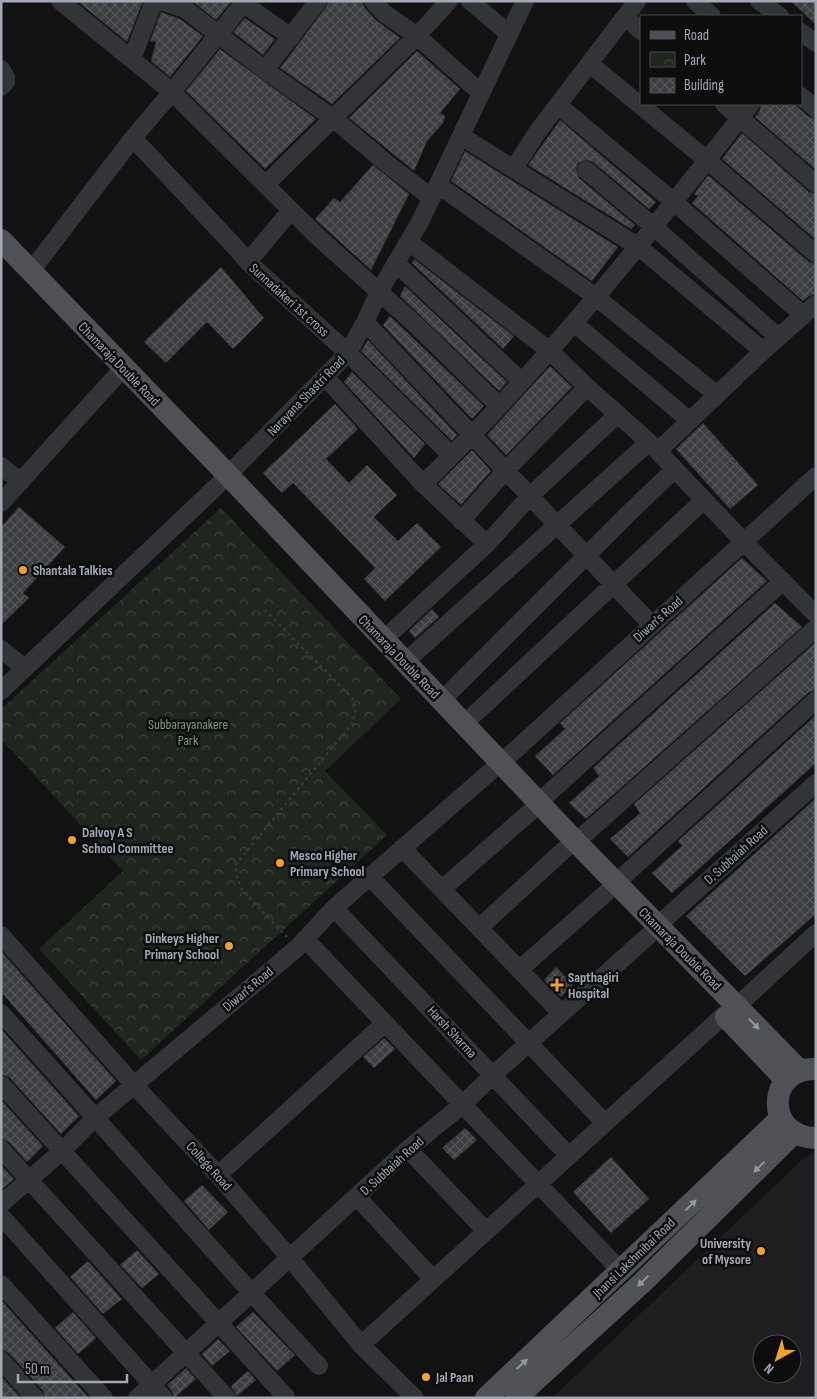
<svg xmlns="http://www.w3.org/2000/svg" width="817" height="1399" font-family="'Sofia Sans Condensed',sans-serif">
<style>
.built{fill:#1e1e20;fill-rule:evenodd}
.park{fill:url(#park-crowns)}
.building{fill:url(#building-cross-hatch);stroke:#2c2c2f}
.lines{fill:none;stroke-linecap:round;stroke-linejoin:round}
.path{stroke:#393b3f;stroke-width:2.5;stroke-dasharray:2.5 4;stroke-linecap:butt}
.minor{stroke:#333438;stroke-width:18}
.major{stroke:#4f5157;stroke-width:22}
.oneway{fill:#9297a1}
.poi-dot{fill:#f2a12b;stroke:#0d0d0e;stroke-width:2}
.labels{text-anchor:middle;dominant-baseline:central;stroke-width:5;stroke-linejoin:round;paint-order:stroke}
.street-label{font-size:14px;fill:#a3a9b4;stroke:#0d0d0e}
.poi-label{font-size:14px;font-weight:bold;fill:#a3a9b4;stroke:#0d0d0e;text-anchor:start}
.park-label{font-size:14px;fill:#7a9f7a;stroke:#0d0d0e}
</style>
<defs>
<pattern id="park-crowns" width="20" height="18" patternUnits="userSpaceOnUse" patternTransform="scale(1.25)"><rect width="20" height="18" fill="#1e261e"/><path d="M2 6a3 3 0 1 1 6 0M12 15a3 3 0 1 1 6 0" fill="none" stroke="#3c433c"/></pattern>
<pattern id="building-cross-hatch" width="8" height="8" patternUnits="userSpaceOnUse" patternTransform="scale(1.25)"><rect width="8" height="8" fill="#3c3d40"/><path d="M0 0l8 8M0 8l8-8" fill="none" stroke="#555659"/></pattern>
</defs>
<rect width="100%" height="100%" fill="#121213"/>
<path class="built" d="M816,1151V1398H552L804,1158ZM762,1344H792V1374H762Z"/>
<path class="park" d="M221,508L401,699L325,771L387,835L141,1060L39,949L123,871L1,739V709Z"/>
<path class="building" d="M77,1H143L127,42Z
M192,1H230V3L216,20Z
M328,1H362L365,8L376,20L400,38L332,104L280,68L326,7Z
M791,1H816V25Z
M161,12L180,19L203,36L170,77L151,61L156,42L150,41Z
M245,18L275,39L263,55L233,32Z
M220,49L316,119L265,169L186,91Z
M417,51L460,89L440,113L445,116L443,123L427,141L414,171L349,118Z
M761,104H794L809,117L816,119V170L755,117L760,110Z
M560,120L656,202L649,209L593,162L587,160L578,163L576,169L579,178L635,225L631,229L528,165Z
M742,133L809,192L816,194V240L722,159Z
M465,151L618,247L592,281L451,181Z
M373,165L409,194L371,270L315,219L334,198L340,202Z
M708,175L809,262L816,264V294L809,296L803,301L692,203L698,196L694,194Z
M414,259L514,336L503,349L412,263Z
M221,267L264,318L233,349L207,322L166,363L144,342Z
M405,286L507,382L499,391L400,296Z
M390,316L484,406L472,419L383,325Z
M368,340L457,435L452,441L361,351Z
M550,366L572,387L506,455L487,435Z
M352,372L425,444L414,458L344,382Z
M335,404L358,429L326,459L349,483L367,465L397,495L374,517L398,541L417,523L441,547L385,601L364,579L375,568L293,483L282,493L263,473Z
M703,423L758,485L730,509L676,449Z
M472,450L491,471L461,505L438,484Z
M19,507L65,547L23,593L29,598L1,625V527Z
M742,558L767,581L553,775L535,756L565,729L560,723Z
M775,603L802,627L586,819L569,803L599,776L593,768Z
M432,609L439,617L415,638L409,631Z
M816,642V690L809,692L628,857L610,839L640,813L634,804Z
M816,715V763L672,893L652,873L682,846L678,841Z
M816,798V914L745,976L686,916Z
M1,951L116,1081L96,1100L1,992Z
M556,967L573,985L561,997L544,980Z
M1,1029L79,1116L61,1134L9,1077L1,1074Z
M384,1038L395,1049L374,1068L363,1057Z
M1,1100L43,1146L27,1162L9,1142L1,1139Z
M465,1128L477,1140L454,1160L442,1148Z
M611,1157L649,1199L611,1233L573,1192Z
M1,1165L14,1179L1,1190Z
M202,1185L228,1212L209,1230L184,1201Z
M137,1250L159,1274L142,1288L120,1265Z
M88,1261L122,1299L103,1314L70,1277Z
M1,1300L89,1398H45L43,1391L9,1353L1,1350Z
M73,1312L96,1338L78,1354L55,1328Z
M253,1312L295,1355L277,1371L236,1327Z
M218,1339L230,1351L212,1366L202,1354Z
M186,1368L196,1379L174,1398L172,1391L167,1385Z
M248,1371L256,1380L237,1396L231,1386Z
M1,1376L21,1398H1Z"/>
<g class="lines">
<path class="path" d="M265,610L352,698L356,708L352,724L236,864V874L242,890L287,937"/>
<path class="minor" d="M60,1L172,92L318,237L415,324L499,406
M161,1L185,9L265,70L334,119L391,167L432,198
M240,1L291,37
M373,1L384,13L417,36L481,93
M470,1L509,34
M695,1L712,16
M759,1L780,16
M625,17L641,31
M801,32L816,43
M132,59L154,1
M590,64L707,160L816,254
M1,69L6,77V82L1,87
M265,70L318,1
M801,96L816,109
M724,104L816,184
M558,105L674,202L803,315
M461,136L639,247L763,351
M133,138L236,248L248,262L348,353L452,456
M514,168L538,131L637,1
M586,170L654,227L778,337
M266,184L417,36L449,1
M438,185L596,297L717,395
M409,242L550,351L587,387L649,442L743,541L816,615
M248,262L291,210
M397,264L522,382
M31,271L133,138L172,92L245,1
M365,322L652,625
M574,323L690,421
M325,377L423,484L487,544
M658,451L763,351L816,304
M1,466L21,482
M423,484C544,367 648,236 751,104
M1,503L116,376
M461,521L506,470L587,387
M383,640L487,544L530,496L618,414
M1,649L25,668
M405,662L649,442
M1,691L219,484L348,353L365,322L379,292L421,220L525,1
M441,701L632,510L675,469
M464,724L704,500
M501,763L816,476
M539,802L783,581
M576,842L816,628
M402,848L561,1013
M370,877L605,1123
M616,883L816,700
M442,889L530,812
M334,908L569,1156
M657,926L816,783
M479,928L565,849
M1,935L134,1085L218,1175L290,1258L361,1345L415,1398
M305,939L621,1271
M519,970L607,892
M737,1006L816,933
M1,1013C108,1130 211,1251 319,1366
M1,1084L286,1397
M1,1149L227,1398
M408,1149L486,1231
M218,1175L385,1023
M357,1197L433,1279
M1,1204L62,1151L96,1117L297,948L334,908L491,771
M1,1216L164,1398
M1,1284L104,1398
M361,1345L724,1015
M1,1360L35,1398
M137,1398L408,1149L462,1105L493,1075L648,936"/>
<path class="major" d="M1,240L228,475L576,842L800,1071
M726,1017L786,1080
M816,1069C766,1067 764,1137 816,1138
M486,1398L781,1118
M516,1398L643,1282L794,1133"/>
</g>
<defs><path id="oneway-solid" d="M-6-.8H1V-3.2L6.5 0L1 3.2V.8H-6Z" transform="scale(1.25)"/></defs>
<g class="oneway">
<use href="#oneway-solid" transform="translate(754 1024) rotate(46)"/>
<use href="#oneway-solid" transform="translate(759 1167) rotate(136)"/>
<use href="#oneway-solid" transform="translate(691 1205) rotate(-44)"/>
<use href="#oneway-solid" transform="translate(643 1281) rotate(136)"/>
<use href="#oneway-solid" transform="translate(522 1364) rotate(-43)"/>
</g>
<g class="poi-dot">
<circle cx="23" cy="570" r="5"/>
<circle cx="72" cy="840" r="5"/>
<circle cx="280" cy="863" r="5"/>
<circle cx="229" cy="946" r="5"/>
<path d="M554.5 977.5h5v5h5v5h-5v5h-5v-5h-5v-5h5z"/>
<circle cx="761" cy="1251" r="5"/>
<circle cx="426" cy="1377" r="5"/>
</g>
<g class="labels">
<g class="street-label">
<text transform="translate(289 300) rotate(42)">Sunnadakeri 1st cross</text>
<text transform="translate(119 364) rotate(46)">Chamaraja Double Road</text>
<text transform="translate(306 396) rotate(-46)">Narayana Shastri Road</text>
<text transform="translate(658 619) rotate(-42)">Diwan's Road</text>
<text transform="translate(399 657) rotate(46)">Chamaraja Double Road</text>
<text transform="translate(736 855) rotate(-42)">D. Subbaiah Road</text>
<text transform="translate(680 949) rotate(45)">Chamaraja Double Road</text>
<text transform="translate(248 989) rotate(-40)">Diwan's Road</text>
<text transform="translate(452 1032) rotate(47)">Harsh Sharma</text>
<text transform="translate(209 1166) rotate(48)">College Road</text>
<text transform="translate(392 1166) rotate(-42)">D. Subbaiah Road</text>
<text transform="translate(634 1258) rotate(-44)">Jhansi Lakshmibai Road</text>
</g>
<g class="poi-label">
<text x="33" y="570">Shantala Talkies</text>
<text x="82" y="832">Dalvoy A S<tspan x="82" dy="16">School Committee</tspan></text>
<text x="290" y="855">Mesco Higher<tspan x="290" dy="16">Primary School</tspan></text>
<text x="219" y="938" text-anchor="end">Dinkeys Higher<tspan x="219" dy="16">Primary School</tspan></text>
<text x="568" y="977">Sapthagiri<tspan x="568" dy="16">Hospital</tspan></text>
<text x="751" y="1243" text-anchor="end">University<tspan x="751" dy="16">of Mysore</tspan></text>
<text x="436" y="1377">Jal Paan</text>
</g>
<g class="park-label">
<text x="188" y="724">Subbarayanakere<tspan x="188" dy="16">Park</tspan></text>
</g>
</g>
<rect width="817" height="1399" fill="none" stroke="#a3a9b4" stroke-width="5"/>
<rect x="640" y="15" width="162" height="90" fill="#0d0d0e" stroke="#494b50"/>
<rect x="650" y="31" width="25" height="8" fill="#4f5157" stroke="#494b50"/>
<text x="684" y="40" font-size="15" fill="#a3a9b4">Road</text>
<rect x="650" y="52" width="25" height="15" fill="url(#park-crowns)" stroke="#494b50"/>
<text x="684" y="65" font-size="15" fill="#a3a9b4">Park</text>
<rect x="650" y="78" width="25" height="15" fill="url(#building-cross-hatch)" stroke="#494b50"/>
<text x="684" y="90" font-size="15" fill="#a3a9b4">Building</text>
<g transform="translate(777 1359) rotate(219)"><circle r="24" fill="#0d0d0e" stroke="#494b50"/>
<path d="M0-4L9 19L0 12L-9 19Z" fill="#f2a12b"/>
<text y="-8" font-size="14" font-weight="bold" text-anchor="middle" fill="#a3a9b4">N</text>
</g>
<path d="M18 1374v8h109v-8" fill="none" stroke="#a3a9b4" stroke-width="2.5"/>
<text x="25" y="1374" font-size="15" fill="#a3a9b4" stroke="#0d0d0e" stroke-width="4" paint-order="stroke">50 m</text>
</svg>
